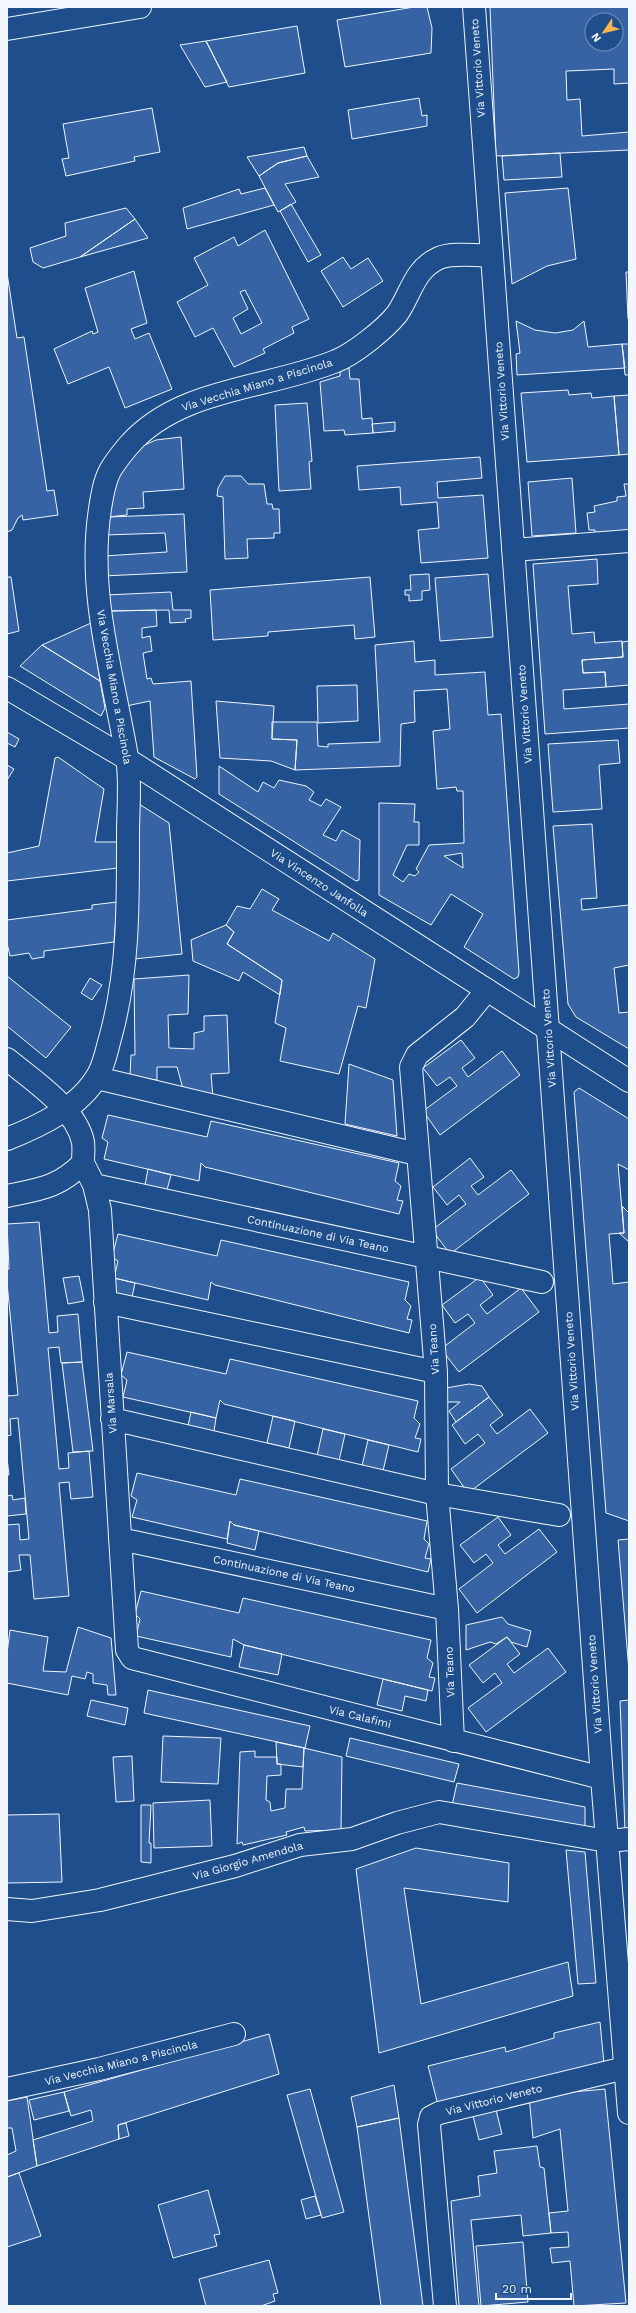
<svg xmlns="http://www.w3.org/2000/svg" width="636" height="2313" font-family="'Work Sans',sans-serif">
<style>
.building{fill:#3563a3;stroke:#f2f6ff;fill-rule:evenodd}
.lines{fill:none;stroke-linecap:round;stroke-linejoin:round}
.minor-casing{stroke:#f2f6ff;stroke-width:24}
.major-casing{stroke:#f2f6ff;stroke-width:24}
.minor{stroke:#1f4e8c;stroke-width:22}
.major{stroke:#1f4e8c;stroke-width:22}
.labels{text-anchor:middle;dominant-baseline:central;stroke-width:3;stroke-linejoin:round;paint-order:stroke}
.street-label{font-size:11px;fill:#f2f6ff;stroke:#1f4e8c}
</style>
<rect width="100%" height="100%" fill="#1f4e8c"/>
<path class="building" d="M414,7H427L432,28L431,53L345,67L337,20Z
M490,7H629V83L614,84V69L566,71L567,100L580,99L582,136L629,132V150L496,156ZM592,20H616V44H592Z
M297,26L305,73L229,87L206,41Z
M206,41L227,82L205,87L180,45Z
M419,98L422,116L427,115V126L352,139L348,110Z
M152,108L160,152L134,157L135,161L66,176L62,159L69,158L63,124Z
M304,147L307,156L278,163L259,176L247,157Z
M560,153L562,177L504,180L502,156Z
M307,156L319,177L285,184L296,202L278,212L259,176L278,163Z
M265,188L274,205L187,229L183,208L239,189L241,194Z
M568,188L576,259L547,266L512,284L505,193Z
M291,204L321,255L308,262L280,211Z
M126,208L135,219L80,257L43,268L33,262L30,248L66,236L65,223Z
M135,219L148,238L80,257Z
M265,230L309,319L292,327L294,333L263,349L265,353L234,367L213,328L195,337L177,302L208,285L194,258L234,237L238,246ZM245,290L262,323L241,334L233,318L248,309L240,292Z
M343,257L351,269L368,258L383,281L343,307L321,271Z
M134,271L147,323L131,329L135,339L149,333L172,389L125,408L109,367L68,384L54,349L92,331L93,334L98,332L85,288Z
M626,272H629V319H628Z
M7,273L17,338L24,337L47,491L54,490L58,515L23,520L22,515L18,518L12,530L7,532Z
M516,321L535,330L555,333L573,330L584,321L588,347L622,344L625,368L517,375L516,354L520,353Z
M622,344H629V375H625Z
M349,368L350,379H359L362,419L372,418L373,433L345,435L344,430L324,431L320,382L340,376V369Z
M568,390L569,395L591,393L592,398L614,396L619,455L527,462L521,393Z
M629,395V454L619,455L614,396Z
M307,403L312,461L309,462L311,489L279,491L275,405Z
M395,422V431L373,433L372,424Z
M181,437L184,489L143,492L144,508L127,509V515L108,517L116,482L129,459L140,447L156,440Z
M480,457L482,478L437,482L438,498L483,495L488,558L421,563L418,530L439,528L437,502L401,505L400,487L359,490L357,466Z
M225,476H241L248,484H264L267,504H272L273,509H279L280,533H274V538L247,539L248,558L225,559L223,497L217,496L218,488Z
M572,478L576,533L532,536L528,482Z
M624,484H629V532L595,535V530H589L587,513L595,512L594,506L617,501V497L626,496Z
M184,514L187,572L103,576L104,556L167,552L165,533L105,535L109,517Z
M597,559L598,584L568,586L572,634L594,632L595,643L622,641L623,657L582,660L583,673L605,672L606,687L563,690L564,709L629,704V728L545,734L533,564Z
M429,574L430,590L422,591V600L409,601V595H405V590H411L410,575Z
M488,574L493,637L440,641L435,578Z
M7,577H11L19,631L7,634Z
M370,577L375,637L355,639L354,625L268,632V636L213,640L210,590Z
M171,592L173,610H191V618L185,619L186,622L170,623L169,610L108,611L106,595Z
M156,610L157,626L142,628V638L150,636L152,651L143,653L147,679L151,678L153,684L191,681L197,777L195,779L154,757L150,701L126,706L108,611Z
M91,623L100,681L42,645Z
M414,641L415,662L435,660V675L485,672L488,715L501,714L519,973L518,977L514,979L464,947L483,914L451,894L431,925L379,895V803L415,804L414,822H419V845H407L393,875L403,882L409,874L415,876L419,872L416,869L429,845L464,843L463,791H457L456,787L437,789L433,731L450,729L447,689L414,691L415,722L401,724L400,766L295,770L297,740L272,739V722H317L318,746L328,747V744L380,742L375,645ZM462,853L463,868L444,856Z
M629,641V685L606,687L605,672L583,673L582,660L623,657L622,642Z
M42,645L100,681L105,708L101,716L20,666Z
M357,685L358,721L318,723L317,686Z
M216,701L274,706L272,739L297,740L295,770L271,761L220,758Z
M7,732L19,739L15,747L7,743Z
M618,740L620,763L599,765L602,809L553,812L548,744Z
M58,757L104,789L95,842H119L118,868L7,881V853L39,846L55,758Z
M7,765L14,769L7,780Z
M219,766L258,792L263,782L274,788L279,780L306,786L314,792L309,800L321,806L326,799L341,807L323,835L336,841L342,830L360,840L359,880L356,881L219,794Z
M139,804L169,823L182,954L134,959Z
M592,824L597,898L581,899L582,910L629,905V965L614,968L619,1013L629,1012V1049L576,1017L568,1004L553,826Z
M262,889L279,899L272,910L329,941L333,933L375,959L366,1008L358,1006L339,1074L280,1061L286,1028L275,1023L282,980L227,944L234,932L226,925L237,906L250,909Z
M117,902L114,942L44,951V957L32,959L29,953L10,956L7,943V920L92,909V905Z
M226,925L234,932L227,944L282,980L280,995L243,972L239,981L193,961L191,940Z
M189,975L188,1014L168,1015L169,1048L194,1049V1033L204,1031V1016L227,1015L229,1073L211,1074L213,1098L183,1089L177,1067H157V1080L130,1076L131,1055H135L134,979Z
M7,976L71,1027L46,1058L7,1026Z
M90,978L102,985L92,1000L81,993Z
M461,1040L475,1058L462,1068L468,1077L502,1051L520,1075L440,1135L423,1111L457,1086L450,1077L437,1086L423,1068Z
M349,1064L393,1080L397,1136L345,1124Z
M579,1088L629,1119V1170L618,1164L624,1233L609,1234L613,1284L629,1282V1521L606,1513L574,1092Z
M108,1115L207,1137L211,1121L399,1163L395,1181L401,1186L397,1200L403,1201L399,1214L205,1167L201,1163L199,1181L104,1159L108,1142L102,1138Z
M470,1158L484,1177L471,1186L478,1195L511,1170L529,1194L450,1254L432,1230L466,1204L459,1195L447,1205L433,1187Z
M148,1169L171,1175L167,1190L145,1185Z
M622,1206L629,1213V1242L619,1233H624Z
M39,1222L49,1333L58,1332L57,1316L78,1314L82,1362L61,1363L59,1347L48,1348L59,1469L69,1468L68,1453L89,1451L93,1497L71,1499L69,1482L59,1483L69,1596L34,1599L30,1555H19L21,1570L7,1572V1525L19,1524L20,1540L29,1539L18,1418L10,1419L11,1435L7,1436V1390L8,1396L18,1395L7,1283V1269H9L7,1224Z
M118,1234L217,1256L221,1240L409,1282L405,1300L411,1306L407,1319L412,1320L409,1333L215,1285L211,1282L208,1300L114,1278L118,1261L112,1257Z
M79,1276L84,1301L68,1304L63,1278Z
M480,1277L493,1295L480,1305L487,1314L521,1288L539,1312L459,1372L441,1349L475,1323L468,1314L455,1323L442,1305Z
M114,1278L135,1283L131,1302L112,1298Z
M127,1352L226,1374L230,1359L418,1401L414,1418L420,1424L415,1438L421,1439L418,1452L224,1404L220,1400L216,1418L123,1397L127,1380L121,1375Z
M82,1362L93,1451L73,1452L62,1363Z
M469,1384L482,1386L489,1397L456,1422L449,1411L460,1402H447L446,1388Z
M489,1397L503,1415L490,1425L497,1434L530,1409L548,1433L468,1493L451,1469L485,1443L478,1434L465,1444L452,1425Z
M191,1412L216,1418L214,1431L188,1426Z
M273,1416L295,1421L289,1448L267,1443Z
M323,1429L345,1434L339,1461L317,1456Z
M368,1440L389,1445L383,1471L362,1466Z
M7,1458L9,1475H7Z
M137,1473L236,1495L240,1479L427,1521L424,1539L429,1544L425,1558L431,1559L428,1572L234,1525L230,1521L227,1539L132,1517L137,1500L131,1496Z
M12,1495L13,1500L25,1498L26,1514L7,1516V1496Z
M498,1517L511,1535L498,1545L505,1554L539,1529L557,1552L477,1613L459,1589L493,1563L486,1554L474,1563L460,1545Z
M230,1521L234,1525L259,1531L255,1550L227,1543Z
M629,1539V1671L618,1540Z
M141,1591L239,1613L243,1598L431,1640L427,1658L433,1663L429,1677L435,1678L432,1691L244,1645L233,1639L231,1657L136,1636L140,1619L135,1614Z
M502,1617L508,1624L531,1631L527,1647L511,1642L507,1637L496,1644L490,1642L466,1650V1625Z
M78,1627L111,1638L116,1695H108L107,1685L93,1683V1674L87,1672L85,1679L72,1676L68,1695L7,1683V1653L10,1630L48,1637L43,1671L66,1672Z
M507,1637L520,1654L507,1664L514,1673L548,1648L566,1672L486,1732L468,1708L502,1683L495,1673L483,1683L469,1665Z
M244,1645L282,1654L278,1675L239,1667Z
M383,1679L428,1690L426,1701L405,1696L402,1711L377,1705Z
M148,1690L310,1726L305,1748L144,1713Z
M91,1700L128,1708L125,1725L87,1716Z
M629,1700V1831H625L620,1701Z
M163,1736L221,1738L218,1784L161,1782Z
M350,1738L459,1764L454,1782L346,1756Z
M276,1742L304,1748L303,1767L277,1764Z
M304,1748L342,1757L341,1830L305,1831L304,1827L286,1832L287,1835L243,1845L242,1842L237,1844L240,1752L255,1751V1757H277V1764H281V1775L267,1776L266,1800L270,1802L271,1811L285,1808L286,1789H302Z
M132,1756L134,1801L116,1802L113,1757Z
M457,1783L585,1807V1830L452,1806Z
M210,1800L212,1846L154,1848L153,1803Z
M141,1805H151L149,1843H151V1863L141,1862Z
M59,1814L62,1882L7,1883V1815Z
M416,1848L509,1863L508,1902L404,1888L421,2004L568,1962L573,1996L379,2053L356,1869Z
M566,1850L585,1852L596,1983L578,1984Z
M600,2022L604,2064L438,2105L428,2066L505,2047L506,2052L554,2038V2033Z
M269,2034L279,2074L118,2125L119,2139L37,2166L33,2140L93,2121L91,2110L71,2116L64,2092Z
M394,2085L399,2118L357,2127L351,2097Z
M310,2089L344,2212L322,2218L287,2095Z
M605,2089L626,2303L574,2306L570,2261L552,2263L550,2248L569,2247L568,2232L551,2233L549,2213L568,2211L560,2129L533,2138L529,2096Z
M64,2092L69,2111L34,2120L29,2100Z
M27,2097L37,2166L7,2177V2155L16,2151L12,2128H7V2101Z
M495,2106L502,2134L479,2140L472,2112Z
M399,2118L423,2306H381L357,2127Z
M126,2123L129,2136L119,2139L118,2125Z
M537,2146L540,2167L544,2168L551,2233L523,2236L521,2215L471,2220L479,2306H459L451,2201L480,2196L478,2176L497,2173L494,2151Z
M19,2173L41,2236L7,2247V2177Z
M208,2190L220,2234L214,2235L217,2246L173,2258L158,2205Z
M315,2196L321,2215L306,2219L301,2200Z
M523,2242L528,2302L481,2306L476,2246Z
M269,2260L278,2293L273,2294L275,2301L261,2306H206L199,2279Z"/>
<g class="lines">
<g class="minor-casing">
<path id="minor" d="M474,7L602,1778L629,2113
M513,550L629,541
M7,1059C32,1080 76,1108 83,1142C84,1149 83,1156 83,1163C58,1188 40,1189 7,1196
M97,1078L417,1154
M7,1139C40,1126 80,1107 98,1075C105,1063 107,1048 111,1035C129,968 128,903 128,834C128,809 131,782 127,757C113,675 87,592 100,509C102,496 104,481 111,469C116,461 123,452 129,445C180,387 269,389 336,361C354,354 385,329 397,314C411,294 414,269 439,258C453,252 476,256 492,255
M83,1163L94,1185L100,1210L127,1650L132,1658L602,1778
M94,1185L542,1282
M105,1302L436,1372
M112,1419L437,1494L559,1515
M120,1539L447,1609
M453,1741L447,1609L437,1494L436,1372L411,1067L417,1055L465,1017L487,990
M7,1909L32,1911L100,1900L235,1866L300,1845L352,1839L397,1823L439,1812L607,1841L629,1839
M7,2089L99,2069L234,2034
M445,2306L429,2125L431,2117L439,2113L625,2068"/>
</g>
<g class="major-casing">
<path id="major" d="M7,29L140,7
M7,688L119,754L629,1081"/>
</g>
<use href="#minor" class="minor"/>
<use href="#major" class="major"/>
</g>
<g class="labels">
<g class="street-label">
<text transform="translate(478 68) rotate(-94)">Via Vittorio Veneto</text>
<text transform="translate(257 385) rotate(-17)">Via Vecchia Miano a Piscinola</text>
<text transform="translate(502 391) rotate(-94)">Via Vittorio Veneto</text>
<text transform="translate(114 687) rotate(80)">Via Vecchia Miano a Piscinola</text>
<text transform="translate(525 714) rotate(-94)">Via Vittorio Veneto</text>
<text transform="translate(319 883) rotate(33)">Via Vincenzo Janfolla</text>
<text transform="translate(549 1038) rotate(-94)">Via Vittorio Veneto</text>
<text transform="translate(318 1234) rotate(12)">Continuazione di Via Teano</text>
<text transform="translate(434 1349) rotate(-94)">Via Teano</text>
<text transform="translate(572 1361) rotate(-94)">Via Vittorio Veneto</text>
<text transform="translate(111 1403) rotate(-94)">Via Marsala</text>
<text transform="translate(284 1574) rotate(12)">Continuazione di Via Teano</text>
<text transform="translate(450 1672) rotate(-92)">Via Teano</text>
<text transform="translate(595 1684) rotate(-94)">Via Vittorio Veneto</text>
<text transform="translate(360 1717) rotate(14)">Via Calafimi</text>
<text transform="translate(248 1861) rotate(-16)">Via Giorgio Amendola</text>
<text transform="translate(121 2063) rotate(-14)">Via Vecchia Miano a Piscinola</text>
<text transform="translate(494 2100) rotate(-14)">Via Vittorio Veneto</text>
</g>
</g>
<rect width="636" height="2313" fill="none" stroke="#f2f6ff" stroke-width="16"/>
<g transform="translate(604 32) rotate(235)"><circle r="19" fill="#1f4e8c" stroke="#7391ba"/>
<path d="M0-3L7 15L0 10L-7 15Z" fill="#ffb74d"/>
<text y="-6" font-size="11" font-weight="bold" text-anchor="middle" fill="#f2f6ff">N</text>
</g>
<path d="M496 2293v6h75v-6" fill="none" stroke="#f2f6ff" stroke-width="2"/>
<text x="502" y="2293" font-size="12" fill="#f2f6ff" stroke="#1f4e8c" stroke-width="3" paint-order="stroke">20 m</text>
</svg>
